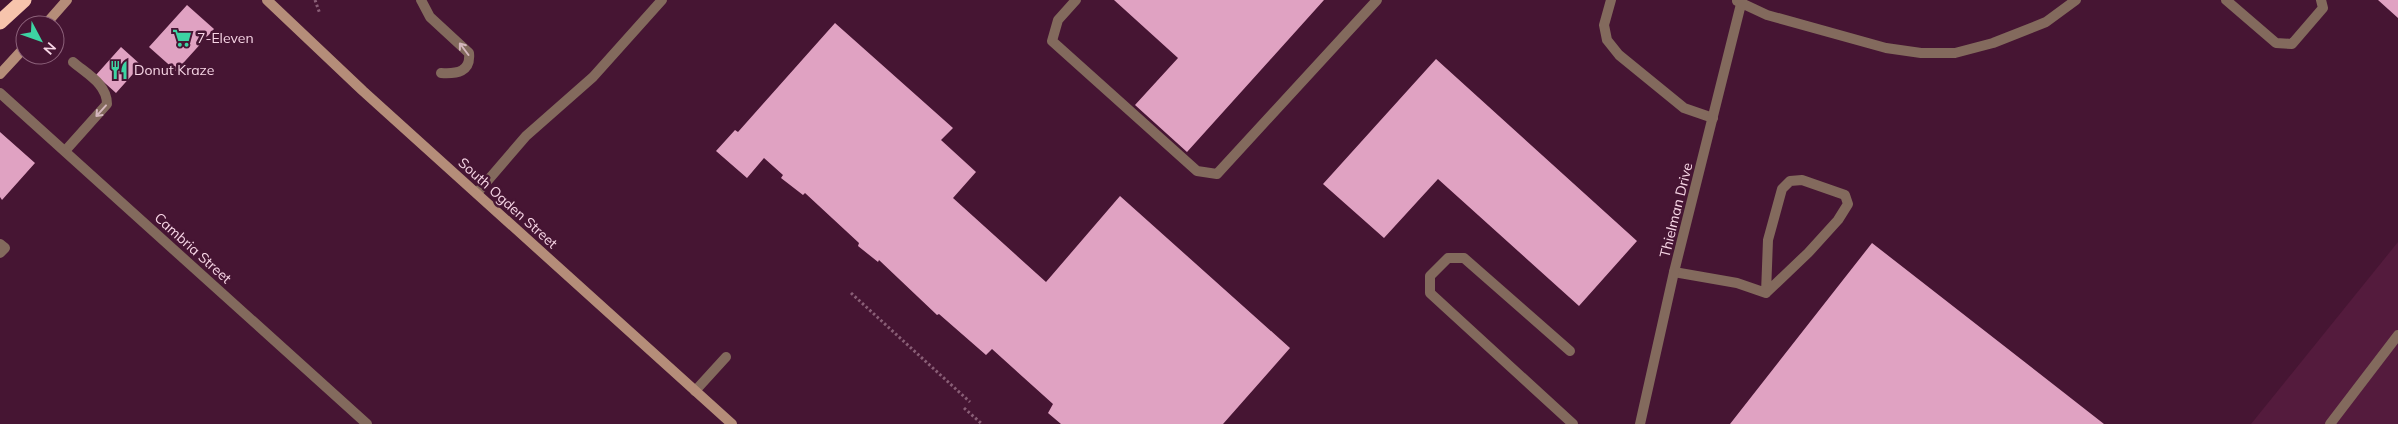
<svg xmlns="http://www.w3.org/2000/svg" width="2398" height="424" font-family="Mulish,sans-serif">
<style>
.built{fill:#541b3d}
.building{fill:#e0a2c2}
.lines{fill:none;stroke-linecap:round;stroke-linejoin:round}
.path{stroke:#895e76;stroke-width:3;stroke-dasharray:2.5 2.5;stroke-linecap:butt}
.lane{stroke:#836a5d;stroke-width:10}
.street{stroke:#836a5d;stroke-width:10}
.secondary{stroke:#b58d79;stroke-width:10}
.highway{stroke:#f7c4ac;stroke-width:15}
.oneway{stroke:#d4b6bd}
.labels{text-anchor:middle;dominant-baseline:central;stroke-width:5;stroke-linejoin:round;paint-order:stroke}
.poi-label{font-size:14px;fill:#f7d6e6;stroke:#461533;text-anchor:start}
.street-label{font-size:14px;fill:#f7d6e6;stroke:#461533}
</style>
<rect width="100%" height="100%" fill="#461533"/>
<path class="built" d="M2398,242V424H2251Z"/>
<path class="building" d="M1114,0H1324L1187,152L1135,105L1178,58Z
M2378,0H2398V18Z
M187,5L214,29L176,71L149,47Z
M835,23L953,128L941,140L976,172L953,198L1046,282L1120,196L1290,348L1223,424H1061L1048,413L1053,404L992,349L986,355L939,314L937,315L879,260L878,262L858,246L859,243L805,193L803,195L781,178L783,175L764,158L747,178L716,151L735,130L738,132Z
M121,47L141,65L116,93L96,75Z
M1436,59L1637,241L1579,306L1438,179L1384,238L1323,184Z
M0,132L35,163L2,200L0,197Z
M1872,243L2049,381L2104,424H1730Z"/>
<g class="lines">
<path class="path" d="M315,0L320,14
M851,293L970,402
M964,408L982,424"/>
<path class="lane" d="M421,0L430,17L469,53C471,72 457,74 441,73
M1076,0L1058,20L1052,41L1197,171L1217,174L1377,0
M1611,0L1604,25L1607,40L1619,55L1684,108L1713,118
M2226,0L2276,43L2292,44L2323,8L2321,0
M65,151L107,104C107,84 87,74 73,62
M477,193L526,136L593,77L662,0
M0,244L5,248L0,253
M1674,272L1737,283L1766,293L1768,240L1782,189L1790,181L1802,180L1845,195L1848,204L1838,220L1808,253L1766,293
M1570,351L1464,258H1448L1430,276V293L1573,424
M695,391L726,357
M2330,424L2398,335"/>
<path class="street" d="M1737,1L1767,15L1886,48L1921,53H1955L1993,43L2046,22L2076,0
M0,93L367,424
M1640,424L1674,272L1741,4"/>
<path class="secondary" d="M267,0L363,91L732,424
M45,25L67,0
M0,74L25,47"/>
<path class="highway" d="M0,22L24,0"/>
</g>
<defs><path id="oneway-shaft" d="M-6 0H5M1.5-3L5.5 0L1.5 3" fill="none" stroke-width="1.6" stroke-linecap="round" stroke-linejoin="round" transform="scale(1.25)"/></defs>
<g class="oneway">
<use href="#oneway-shaft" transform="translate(464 49) rotate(-127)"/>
<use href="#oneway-shaft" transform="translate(101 111) rotate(132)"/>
</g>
<defs>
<g id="supermarket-bare" transform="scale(1.5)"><path d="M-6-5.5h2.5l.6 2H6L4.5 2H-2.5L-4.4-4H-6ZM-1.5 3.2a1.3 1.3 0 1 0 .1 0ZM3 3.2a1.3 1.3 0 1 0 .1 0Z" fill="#3dd4a3" stroke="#461533" stroke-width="2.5" paint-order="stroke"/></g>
<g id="restaurant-bare" transform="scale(1.5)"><path d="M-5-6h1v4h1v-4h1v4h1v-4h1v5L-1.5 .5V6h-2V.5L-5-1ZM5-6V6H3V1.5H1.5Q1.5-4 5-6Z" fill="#3dd4a3" stroke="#461533" stroke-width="2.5" paint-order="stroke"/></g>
</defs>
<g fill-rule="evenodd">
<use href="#supermarket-bare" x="182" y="38"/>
<use href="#restaurant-bare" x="119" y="70"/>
</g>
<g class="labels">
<g class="poi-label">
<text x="197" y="38">7-Eleven</text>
<text x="134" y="70">Donut Kraze</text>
</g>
<g class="street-label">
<text transform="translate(508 203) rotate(42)">South Ogden Street</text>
<text transform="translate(1676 210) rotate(-76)">Thielman Drive</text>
<text transform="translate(193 248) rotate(42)">Cambria Street</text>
</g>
</g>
<g transform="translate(40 40) rotate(131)"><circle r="24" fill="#461533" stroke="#8d627b"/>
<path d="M0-4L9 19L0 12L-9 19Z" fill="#3dd4a3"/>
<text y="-8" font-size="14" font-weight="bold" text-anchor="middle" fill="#f7d6e6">N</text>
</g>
</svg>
